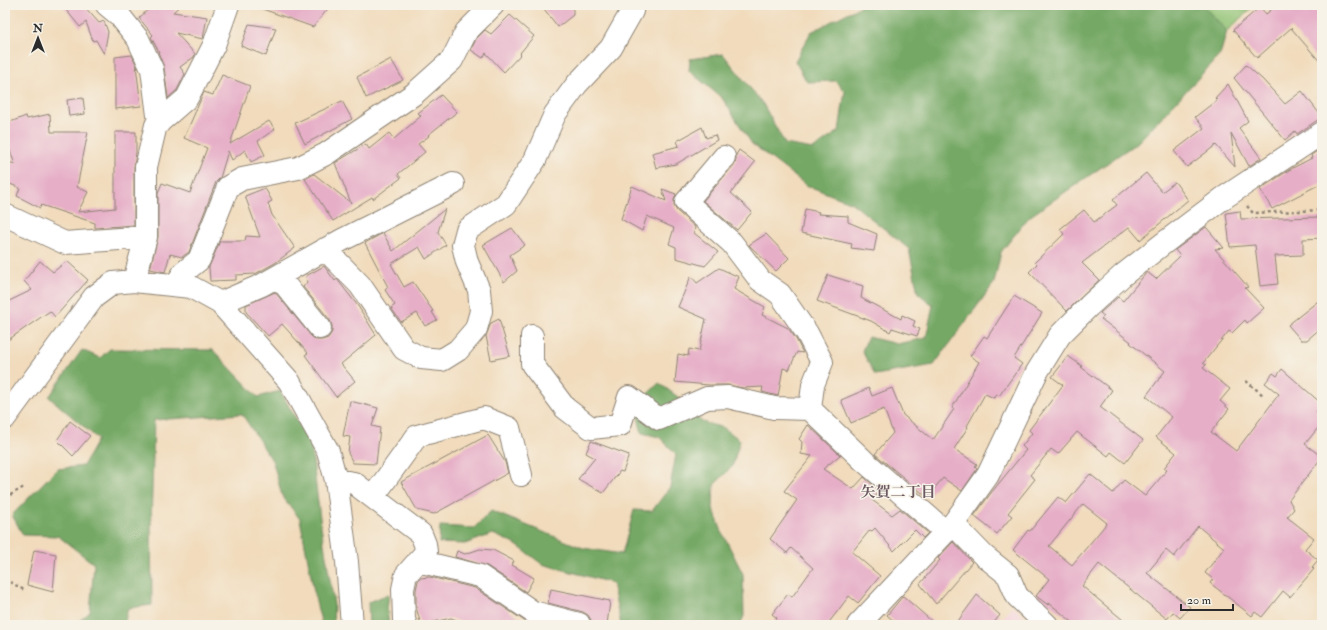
<svg xmlns="http://www.w3.org/2000/svg" width="1327" height="630" font-family="'IM FELL Double Pica','Noto Serif JP',serif">
<style>
.built{fill:#f5cfda}
.green{fill:#90c273;stroke:#5e764f}
.forest{fill:#74a865;stroke:#506a48}
.building{fill:#e6aec7;fill-rule:evenodd}
.lines{fill:none;stroke-linecap:round;stroke-linejoin:round}
.minor-casing{stroke:#8e8374;stroke-width:24}
.path{stroke:#8e8374;stroke-width:2.5;stroke-dasharray:3 3;stroke-linecap:butt}
.minor{stroke:#fff;stroke-width:22}
.labels{text-anchor:middle;dominant-baseline:central;stroke-width:3;stroke-linejoin:round;paint-order:stroke}
.neighbourhood-label{font-size:15px;font-weight:bold;fill:#6c5962;stroke:#f7f3e8}
</style>
<rect width="100%" height="100%" fill="#f7f3e8"/>
<filter id="ink" filterUnits="userSpaceOnUse"><feTurbulence type="fractalNoise" baseFrequency=".025" numOctaves="2"/><feDisplacementMap in="SourceGraphic" scale="8" xChannelSelector="R" yChannelSelector="G"/><feConvolveMatrix kernelMatrix="1 2 1 2 8 2 1 2 1" color-interpolation-filters="sRGB"/></filter>
<filter id="wash" filterUnits="userSpaceOnUse"><feTurbulence type="fractalNoise" baseFrequency=".012" numOctaves="4" result="noise"/><feDisplacementMap in="SourceGraphic" scale="16" xChannelSelector="R" yChannelSelector="G"/><feGaussianBlur stdDeviation="0.9" result="paint"/><feColorMatrix in="noise" values="0 0 0 0 0 0 0 0 0 0 0 0 0 0 0 0 0 1.4 0 .05"/><feComposite in="paint" operator="in"/></filter>
<g filter="url(#wash)">
<rect width="100%" height="100%" fill="#f1dbbc"/>
<path class="built" d="M1012,606L1035,625H998Z"/>
<path class="green" d="M1202,5H1255L1227,31Z"/>
<path class="forest" d="M863,5H1202L1227,31L1220,55L1138,142L1029,217L1001,252L994,283L934,365L875,375L862,351L868,337L897,344L926,338L933,305L918,293L909,249L852,203L806,185L752,144L722,98L689,71L690,59L723,54L763,104L785,144L813,149L839,131L845,91L835,81L807,82L795,61L811,32Z
M110,349L213,350L258,397L280,391L311,445L321,526L334,604L333,625H322L316,602L300,519L282,496L273,462L242,414L154,420L151,526L152,605L128,608L124,625H74L90,612L94,564L58,536L23,535L12,515L57,469L83,466L98,439L49,397L82,350L100,358Z
M659,383L682,400L702,422L724,428L740,440L732,467L714,485L713,508L722,532L743,574L744,616L740,625H621L612,583L542,564L515,544L493,534L465,544L439,543L440,526L474,528L491,511L583,548L622,554L634,510L652,511L670,487L676,454L659,437L642,433L635,406Z
M389,594L387,610L389,625H369L368,602Z"/>
<g id="blocks">
<path class="building" d="M62,5H83L99,23L104,21L108,32L104,54L96,40L93,41L86,22L80,27Z
M153,5H181L173,12L207,17L203,39L176,33L195,54L194,57L180,67L185,74L177,90L168,98L164,67L158,52H159L151,37L153,35L139,18Z
M258,5H331L313,27L257,7Z
M541,5H573V15L558,27Z
M1277,5H1322V64L1291,28L1257,58L1233,30L1260,7L1266,14Z
M510,15L534,36L520,53L521,54L504,72L486,53L483,58L471,50L476,39L485,30L491,34Z
M249,24L276,28L266,56L241,46Z
M132,55L138,69L136,66L141,106L115,109V57Z
M391,59L403,80L366,98L357,77Z
M1246,65L1262,79L1285,104L1302,91L1322,117L1297,134L1295,131L1285,140L1234,78Z
M222,75L250,86L230,144L269,121L275,129L258,141L265,155L251,162L245,150L232,160L228,151L220,178L216,182L189,252L182,257L170,254L165,272L150,269L158,237V193L162,183L190,193L207,148L184,138L204,92L213,95Z
M1228,84L1248,121L1239,128L1261,158L1249,166L1231,133L1235,167L1216,145L1187,167L1174,151L1204,128L1195,117L1217,100L1215,98Z
M441,95L457,112L428,135L429,136L418,144L425,152L398,174L401,178L373,199L372,197L333,221L305,179L314,174L351,203L335,163L366,144L369,149L389,133L394,139L421,116L418,113Z
M83,98L85,114L69,116L67,100Z
M342,101L352,119L305,144L295,123Z
M50,114L51,132H88L77,187L88,192L78,212L115,208V132H136V153L134,167V225L95,228V223L41,205L40,208L17,196L20,188L5,182V161L15,164L5,138V124L26,116L27,119Z
M702,127L706,138L715,135L717,140L676,164L656,168L652,153L679,146L677,141Z
M1322,148V183L1272,209L1260,189L1289,170L1312,158L1311,155Z
M739,150L755,162L731,193L752,212L737,230L703,201L734,165L736,160V155Z
M1146,173L1162,192L1175,182L1188,200L1140,240L1129,227L1082,263L1099,280L1067,311L1029,272L1037,264L1035,262L1064,234L1060,229L1084,210L1094,222L1117,205L1113,200Z
M632,186L666,201L662,189L676,194L674,200V206L677,211L695,227L694,233L718,252L705,266L676,258V247L669,244L674,228L647,216L642,231L621,219Z
M265,188L272,201L268,203L272,215L295,248L275,263L255,274L236,275V280L210,281L209,267L220,241H245L246,236L260,237L245,196Z
M445,209L438,232L446,245L426,259L419,247L391,264L404,287L413,282L433,311L432,312L437,320L425,326L417,313L401,322L391,308L395,305L385,290L388,287L365,243L383,233L393,251Z
M805,209L819,212L818,214L848,216V222L877,234L874,251L851,248L852,244L801,233Z
M1240,211L1241,219L1322,217V238L1303,239V255L1275,256L1278,284L1260,286L1255,245L1230,247L1226,213Z
M1206,227L1224,248L1215,249L1248,287L1245,288L1264,308L1247,323L1245,320L1232,333L1229,331L1203,363L1206,365L1203,368L1230,389L1220,401L1229,409L1211,432L1236,451L1279,394L1265,383L1273,373L1277,376L1282,369L1322,404L1316,412L1322,418V423L1305,444L1322,457L1289,500L1294,509L1287,517L1314,538L1305,549L1318,560L1312,567L1314,569L1290,597L1283,591L1262,617L1255,612L1252,616L1210,583L1213,579L1205,573L1224,548L1198,526L1174,557L1166,550L1147,573L1190,607L1180,618L1173,612L1167,619L1099,564L1082,586L1129,625H1076L1049,603L1048,605L1036,596L1049,579L1013,550L1028,530L1030,531L1058,497L1066,503L1090,474L1113,493L1124,480L1145,496L1167,470L1164,468L1176,453L1156,437L1172,417L1146,396L1165,371L1130,343L1131,342L1101,319L1104,316L1100,313L1118,297L1123,301L1147,272L1156,279L1180,256L1175,250ZM1083,504L1107,523L1072,565L1049,546Z
M512,228L525,245L510,255L517,271L504,282L483,245Z
M766,234L789,258L776,271L749,245Z
M40,261L53,272L67,261L88,280L55,317L50,311L5,342V303L32,290L24,281Z
M324,266L335,281L337,279L340,283L358,306L376,335L341,364L355,381L336,397L305,355L308,353L282,324L268,336L246,312V305L275,292L311,336L316,340H322L328,338L332,332V326L330,320L303,287L307,282L306,276Z
M719,268L739,277L734,289L765,307L762,315L788,328L796,339L803,353L797,352L789,370L783,368L778,396L762,392L763,387L743,388L728,385H709L675,382L678,354L688,356L689,349L699,351L706,319L678,307L691,276L697,283Z
M828,275L863,286L861,298L901,319L902,315L915,321L913,326L920,329L917,336L892,328L890,332L871,321L817,301Z
M1014,296L1042,313L1014,358L1022,364L999,396L996,394L994,398L985,394L967,426L968,427L954,449L977,464L975,467L977,469L962,491L943,478L927,497L875,454L893,433L884,409L851,423L841,400L869,388L872,396L892,388L903,415L933,440L954,409L952,408L979,362L970,356L984,336L987,338Z
M1322,298V327L1307,340H1301L1288,325Z
M499,319L510,356L491,360L486,336L491,323Z
M1068,356L1082,366L1081,367L1112,390L1100,407L1143,440L1125,463L1111,452L1108,456L1077,432L1058,454L1051,449L1030,475L1035,479L1008,513L1012,516L997,534L974,516L991,493L1026,450L1022,446L1032,433L1029,430L1063,385L1052,377Z
M350,401L378,408L372,426L380,428L376,464L353,463L348,453L350,437L343,436Z
M70,421L90,436L73,456L57,440Z
M808,425L840,455L823,469L853,489L864,477L880,491L872,500L892,515L900,509L928,533L923,538L915,530L894,551L875,528L872,531L870,530L852,552L880,576L858,603L849,596L827,625H772L777,618L772,614L788,594L792,597L813,568L791,548L787,553L770,539L797,500L784,491L812,456L801,454L802,442L799,439Z
M488,435L505,462L508,473L434,514L417,510L401,482Z
M591,441L629,455L623,472L620,471L603,493L578,479L595,458L586,453Z
M953,542L972,562L936,604L920,584L940,560L938,558Z
M480,549L493,550L514,561L512,565L534,578L526,592L487,566L455,557L457,551L465,554Z
M34,550L56,554L53,592L27,585Z
M430,577L475,588L526,622L533,625H469L451,618L421,625L416,607V590L418,581L420,578Z
M551,589L610,601L607,625H591V620L588,615L583,612L548,603Z
M977,595L1000,615L992,625H955Z
M903,596L936,625H898L887,615Z"/>
</g>
</g>
<g filter="url(#ink)">
<use href="#blocks" fill-opacity="0" stroke="#8e8374" stroke-width="1"/>
<g class="lines">
<g class="minor-casing">
<path id="minor" d="M107,5L119,15L138,39L152,69L159,123
M724,157L686,202L732,243L760,280L780,294L807,333L822,362L813,385L810,409
M5,215L65,243L146,237
M325,249L360,285L404,349L421,358L442,360L458,350L476,329L481,311L479,290L467,262L463,245L467,230L506,204L535,160L555,114L577,84L611,48L632,11L633,5
M278,276L320,328
M134,281L146,237V167L156,125L187,98L214,45L228,5
M176,285L184,272L199,260L228,187L242,179L298,168L326,154L414,94L452,60L466,32L493,5
M220,303L262,285L342,240L453,184
M532,336V364L565,408L591,428L620,425L629,397L659,419L707,398L728,397L774,408L810,409L864,461L946,532
M5,418L94,297L113,283L134,281L191,287L220,303L289,381L328,451L336,480L347,562L352,625
M336,480L354,483L421,534L425,544L426,552L406,575L403,589L404,620L406,625
M373,497L417,436L484,418L509,428L521,475
M953,524L983,555L1008,575L1017,596L1047,625
M418,561L480,576L533,612L579,624
M858,625L953,524L988,475L1037,372L1060,335L1089,306L1123,275L1164,243L1222,199L1322,133"/>
</g>
<path class="path" d="M1247,206L1253,213L1322,210
M1246,381L1263,395
M5,498L24,487
M5,579L24,590"/>
<use href="#minor" class="minor"/>
</g>
</g>
<g class="labels">
<g class="neighbourhood-label">
<text x="898" y="492">矢賀二丁目</text>
</g>
</g>
<rect width="1327" height="630" fill="none" stroke="#f7f3e8" stroke-width="20"/>
<g transform="translate(38 38)" stroke="#f7f3e8" stroke-width="3" paint-order="stroke">
<path d="M0-3L7 15L0 10L-7 15Z" fill="#2b2b2b"/>
<text y="-6" font-size="11" font-weight="bold" text-anchor="middle" fill="#2b2b2b">N</text>
</g>
<path d="M1181 604v6h52v-6" fill="none" stroke="#2b2b2b" stroke-width="2"/>
<text x="1187" y="604" font-size="12" fill="#2b2b2b" stroke="#f7f3e8" stroke-width="3" paint-order="stroke">20 m</text>
</svg>
